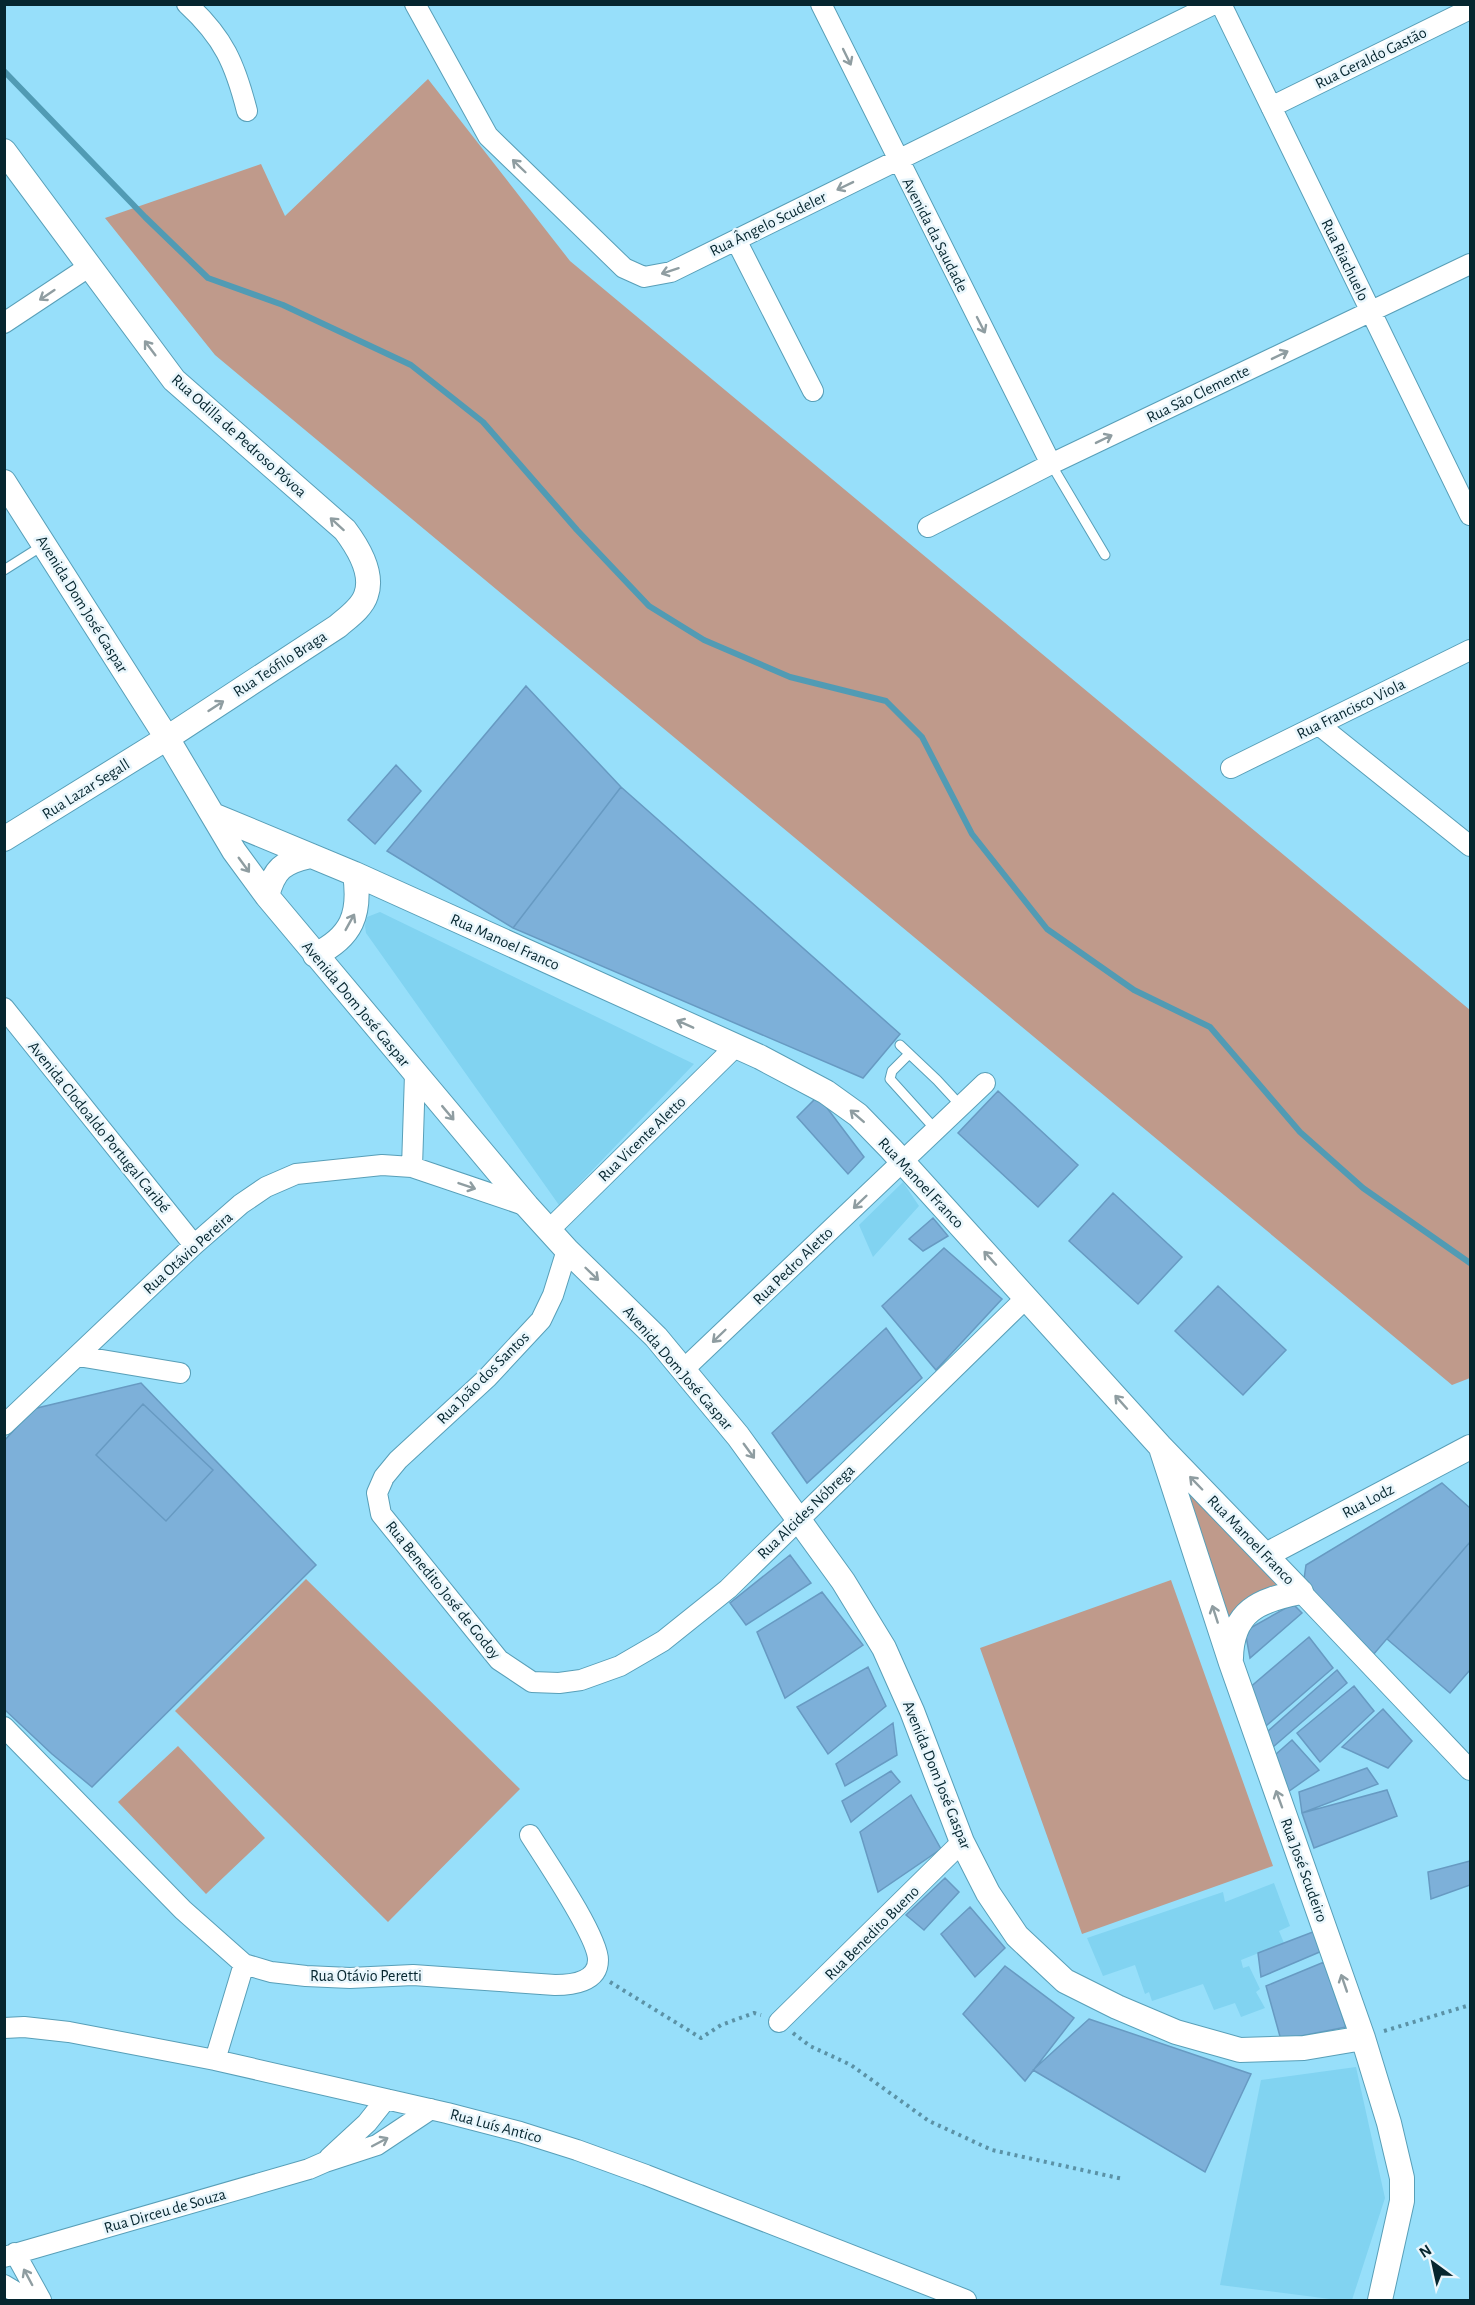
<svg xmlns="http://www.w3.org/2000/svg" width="1475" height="2305" font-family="'Alegreya Sans',sans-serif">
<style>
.built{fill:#81d3f1}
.green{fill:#bf9a8b}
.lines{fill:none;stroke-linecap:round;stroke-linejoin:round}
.stream{stroke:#519bb4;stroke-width:6}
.building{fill:#7db0d9;stroke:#679ac2;stroke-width:1.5}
.service-casing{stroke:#589fb8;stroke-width:11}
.minor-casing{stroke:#589fb8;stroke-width:22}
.tertiary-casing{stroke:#589fb8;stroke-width:26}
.path{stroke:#5b92a6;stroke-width:4;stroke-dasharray:3 4.5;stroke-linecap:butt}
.service{stroke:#fff;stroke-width:9}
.minor{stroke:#fff;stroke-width:20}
.tertiary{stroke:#fff;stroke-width:24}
.oneway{stroke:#8f9da1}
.labels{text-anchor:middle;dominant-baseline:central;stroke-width:5;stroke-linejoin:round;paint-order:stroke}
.street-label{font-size:16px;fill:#06262f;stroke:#e9f6fc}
</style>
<rect width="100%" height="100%" fill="#97dffa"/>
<path class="built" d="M380,912L694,1064L559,1205L366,933L365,926L367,917Z
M903,1182L919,1206L873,1257L859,1225Z
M1274,1883L1290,1926L1279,1931L1284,1943L1241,1960L1243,1968L1249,1966L1260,1989L1256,1992L1265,2008L1241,2017L1235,2003L1214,2010L1203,1984L1152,2001L1149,1992L1145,1994L1135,1965L1103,1976L1087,1938L1223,1892L1225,1902Z
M1356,2067L1385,2198L1352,2300H1338L1220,2285L1261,2080Z"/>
<path class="green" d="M428,79L570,261L1470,1010V1378L1452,1385L215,355L105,218L261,164L285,216Z
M1184,1487L1282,1583L1227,1622Z
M306,1579L520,1789L388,1922L175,1711Z
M1171,1580L1273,1866L1082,1934L980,1648Z
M178,1746L265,1838L206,1894L118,1802Z"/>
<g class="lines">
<path class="stream" d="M4,71L145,217L208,278L283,305L411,365L483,422L577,530L649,606L704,640L790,677L886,701L922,737L972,834L1047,929L1134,990L1210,1027L1300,1132L1363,1188L1470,1263"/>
</g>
<path class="building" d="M526,686L621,787L513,928L387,851Z
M396,765L421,791L375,844L348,820Z
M621,787L900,1034L863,1078L513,928Z
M998,1091L1078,1165L1038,1207L958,1133Z
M818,1096L864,1157L848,1174L797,1117Z
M1113,1193L1182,1257L1138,1304L1069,1241Z
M933,1218L948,1236L923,1251L909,1239Z
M944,1248L1002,1299L936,1370L882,1306Z
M1218,1286L1286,1350L1243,1395L1175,1331Z
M886,1328L922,1378L807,1483L772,1433Z
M141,1383L316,1565L92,1787L52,1754L5,1710L4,1441L33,1409Z
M143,1404L213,1470L166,1521L96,1455Z
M1442,1483L1470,1508V1542L1373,1655L1303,1586L1306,1565Z
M1470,1542V1670L1450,1693L1387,1639Z
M790,1555L811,1583L746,1625L730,1603Z
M822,1592L863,1645L785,1698L757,1632Z
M1293,1604L1302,1613L1250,1658L1245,1631Z
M1309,1637L1333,1668L1259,1732L1248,1689Z
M868,1667L886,1706L828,1754L797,1707Z
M1337,1670L1347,1683L1273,1747L1267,1732Z
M1354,1686L1374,1711L1320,1762L1297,1733Z
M1383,1709L1412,1741L1388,1768L1342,1747Z
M893,1723L897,1755L845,1786L836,1764Z
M1292,1740L1319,1770L1285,1794L1275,1755Z
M1367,1768L1378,1784L1302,1813L1299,1792Z
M891,1771L900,1782L851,1822L842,1801Z
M1387,1790L1397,1816L1314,1848L1302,1813Z
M911,1795L941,1849L878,1892L860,1832Z
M1470,1861V1885L1431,1899L1428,1872Z
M945,1878L959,1892L924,1930L906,1915Z
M970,1907L1005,1948L975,1977L941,1934Z
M1318,1930L1322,1951L1261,1977L1258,1953Z
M1324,1962L1346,2027L1281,2040L1266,1986Z
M1005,1966L1074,2018L1025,2081L963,2014Z
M1089,2019L1251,2074L1205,2172L1033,2070Z"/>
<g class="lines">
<g class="service-casing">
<path id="service" d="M1051,464L1105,555
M4,570L42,546
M900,1045L937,1080L961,1106
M909,1054L892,1071L890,1079L936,1130"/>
</g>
<g class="minor-casing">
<path id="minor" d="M187,4C224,38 235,64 247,111
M415,4L488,136L624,268L644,277L671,272L1214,4
M821,4L1051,464
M1221,4L1470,515
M1271,107L1470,9
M736,240L813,391
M4,323L90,266
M928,527L1051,464L1470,264
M1319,725L1470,846
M1231,768L1470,650
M4,1008L194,1245
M412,1167L415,1074
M549,1230L735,1047
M567,1250L553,1295L541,1320L487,1378L398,1460L384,1477L377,1493L381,1514L499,1660L532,1682L559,1683L581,1680L620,1666L663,1641L728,1589L1026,1298
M78,1356L180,1373
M683,1370L985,1083
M4,1425L194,1245L241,1204L266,1187L296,1174L382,1165L412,1167L527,1206
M1301,1592L1470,1770
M4,1727L183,1910L244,1964L271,1972L306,1976L350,1978L413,1975L555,1985C572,1985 598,1982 598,1960C598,1936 545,1859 530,1835
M779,2022L962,1842
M4,2028L24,2027L69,2032L215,2060L447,2113L520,2132L577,2150L646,2175L966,2300
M215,2060L244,1964
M329,2158L367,2123L386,2099
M15,2253L41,2300
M4,2257L309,2169L325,2162L377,2145L431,2109
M4,2285L29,2300"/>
</g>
<g class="tertiary-casing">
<path id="tertiary" d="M4,151L174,380L345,530C357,546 374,573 366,595C362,608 347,618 338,626L167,738L4,839
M4,482L167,738L234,851L267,896L527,1206L567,1250L656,1337L738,1436L843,1581L884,1648L912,1711L962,1842L988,1893L1017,1936L1065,1981L1117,2007L1176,2032L1240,2050L1304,2048L1363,2038
M213,815L355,874L760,1057L826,1092L858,1115L891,1149L1160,1446L1301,1592
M267,896C274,869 283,862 310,856
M315,955C352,937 361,914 355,874
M1162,1451L1231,1663L1363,2038L1389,2123L1402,2178V2201L1380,2300
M1266,1555L1470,1447
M1231,1658C1232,1611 1259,1600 1301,1592"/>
</g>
<path class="path" d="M610,1982L701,2038L721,2025L754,2013L761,2015
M1384,2031L1470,2005
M793,2033L810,2046L851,2065L929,2121L992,2150L1123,2179"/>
<use href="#service" class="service"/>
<use href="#minor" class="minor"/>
<use href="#tertiary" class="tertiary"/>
</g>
<defs><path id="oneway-shaft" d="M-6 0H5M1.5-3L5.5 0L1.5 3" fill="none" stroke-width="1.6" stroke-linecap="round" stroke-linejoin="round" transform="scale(1.5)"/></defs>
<g class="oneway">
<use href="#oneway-shaft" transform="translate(847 57) rotate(64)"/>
<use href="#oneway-shaft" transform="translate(519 166) rotate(-136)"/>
<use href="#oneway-shaft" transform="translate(845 186) rotate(154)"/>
<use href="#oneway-shaft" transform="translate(670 271) rotate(162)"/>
<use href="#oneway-shaft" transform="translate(47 295) rotate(146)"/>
<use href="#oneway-shaft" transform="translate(981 325) rotate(63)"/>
<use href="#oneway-shaft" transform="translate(150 348) rotate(-127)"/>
<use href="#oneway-shaft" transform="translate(1280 355) rotate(-26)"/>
<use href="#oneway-shaft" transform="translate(1104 439) rotate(-26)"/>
<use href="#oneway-shaft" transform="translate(337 524) rotate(-138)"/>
<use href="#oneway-shaft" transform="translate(216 706) rotate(-33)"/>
<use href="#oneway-shaft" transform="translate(244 865) rotate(54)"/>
<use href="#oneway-shaft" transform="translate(350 922) rotate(-61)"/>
<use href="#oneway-shaft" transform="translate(685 1024) rotate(-156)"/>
<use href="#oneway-shaft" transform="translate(448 1113) rotate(50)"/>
<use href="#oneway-shaft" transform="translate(857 1116) rotate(-139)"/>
<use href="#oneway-shaft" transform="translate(467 1186) rotate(19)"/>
<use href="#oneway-shaft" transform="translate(860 1202) rotate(136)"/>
<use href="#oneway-shaft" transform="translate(990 1258) rotate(-132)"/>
<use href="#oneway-shaft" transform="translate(592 1274) rotate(44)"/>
<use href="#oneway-shaft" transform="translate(719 1336) rotate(136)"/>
<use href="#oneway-shaft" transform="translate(1121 1402) rotate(-132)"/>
<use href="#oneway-shaft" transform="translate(749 1451) rotate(54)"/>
<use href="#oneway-shaft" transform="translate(1196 1483) rotate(-134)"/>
<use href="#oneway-shaft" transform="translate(1215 1614) rotate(-108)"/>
<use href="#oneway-shaft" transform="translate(1279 1799) rotate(-110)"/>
<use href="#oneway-shaft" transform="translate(1344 1983) rotate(-109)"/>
<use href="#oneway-shaft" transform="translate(380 2142) rotate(-28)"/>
<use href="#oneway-shaft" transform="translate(28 2277) rotate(-118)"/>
</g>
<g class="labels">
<g class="street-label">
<text transform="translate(1371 58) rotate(-26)">Rua Geraldo Gastão</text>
<text transform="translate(768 224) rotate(-26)">Rua Ângelo Scudeler</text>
<text transform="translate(935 235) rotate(63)">Avenida da Saudade</text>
<text transform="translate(1345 260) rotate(64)">Rua Riachuelo</text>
<text transform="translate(1198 394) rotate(-26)">Rua São Clemente</text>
<text transform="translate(239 436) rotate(42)">Rua Odilla de Pedroso Póvoa</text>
<text transform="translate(82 604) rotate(58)">Avenida Dom José Gaspar</text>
<text transform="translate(280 664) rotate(-33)">Rua Teófilo Braga</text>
<text transform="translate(1351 709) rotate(-26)">Rua Francisco Viola</text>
<text transform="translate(86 789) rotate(-32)">Rua Lazar Segall</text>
<text transform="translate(505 942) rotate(24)">Rua Manoel Franco</text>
<text transform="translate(356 1004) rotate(50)">Avenida Dom José Gaspar</text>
<text transform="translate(99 1127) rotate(51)">Avenida Clodoaldo Portugal Caribé</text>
<text transform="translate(642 1139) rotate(-44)">Rua Vicente Aletto</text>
<text transform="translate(921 1183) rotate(47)">Rua Manoel Franco</text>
<text transform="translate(188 1253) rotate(-42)">Rua Otávio Pereira</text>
<text transform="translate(793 1266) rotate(-44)">Rua Pedro Aletto</text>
<text transform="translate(678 1368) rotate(49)">Avenida Dom José Gaspar</text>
<text transform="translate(483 1378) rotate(-45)">Rua João dos Santos</text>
<text transform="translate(1368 1501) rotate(-28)">Rua Lodz</text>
<text transform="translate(806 1512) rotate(-44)">Rua Alcides Nóbrega</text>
<text transform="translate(1251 1540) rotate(46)">Rua Manoel Franco</text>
<text transform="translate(443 1590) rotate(51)">Rua Benedito José de Godoy</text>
<text transform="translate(937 1775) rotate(68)">Avenida Dom José Gaspar</text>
<text transform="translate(1304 1870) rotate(70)">Rua José Scudeiro</text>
<text transform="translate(872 1933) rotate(-45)">Rua Benedito Bueno</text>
<text x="366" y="1976">Rua Otávio Peretti</text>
<text transform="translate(496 2126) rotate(15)">Rua Luís Antico</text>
<text transform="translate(165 2211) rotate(-16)">Rua Dirceu de Souza</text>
</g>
</g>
<rect width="1475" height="2305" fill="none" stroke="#06262f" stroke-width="12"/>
<g transform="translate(1433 2263) rotate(327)" stroke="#e9f6fc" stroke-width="4.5" paint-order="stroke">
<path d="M0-4.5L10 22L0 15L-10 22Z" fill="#06262f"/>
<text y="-9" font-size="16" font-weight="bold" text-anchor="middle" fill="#06262f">N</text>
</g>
</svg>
